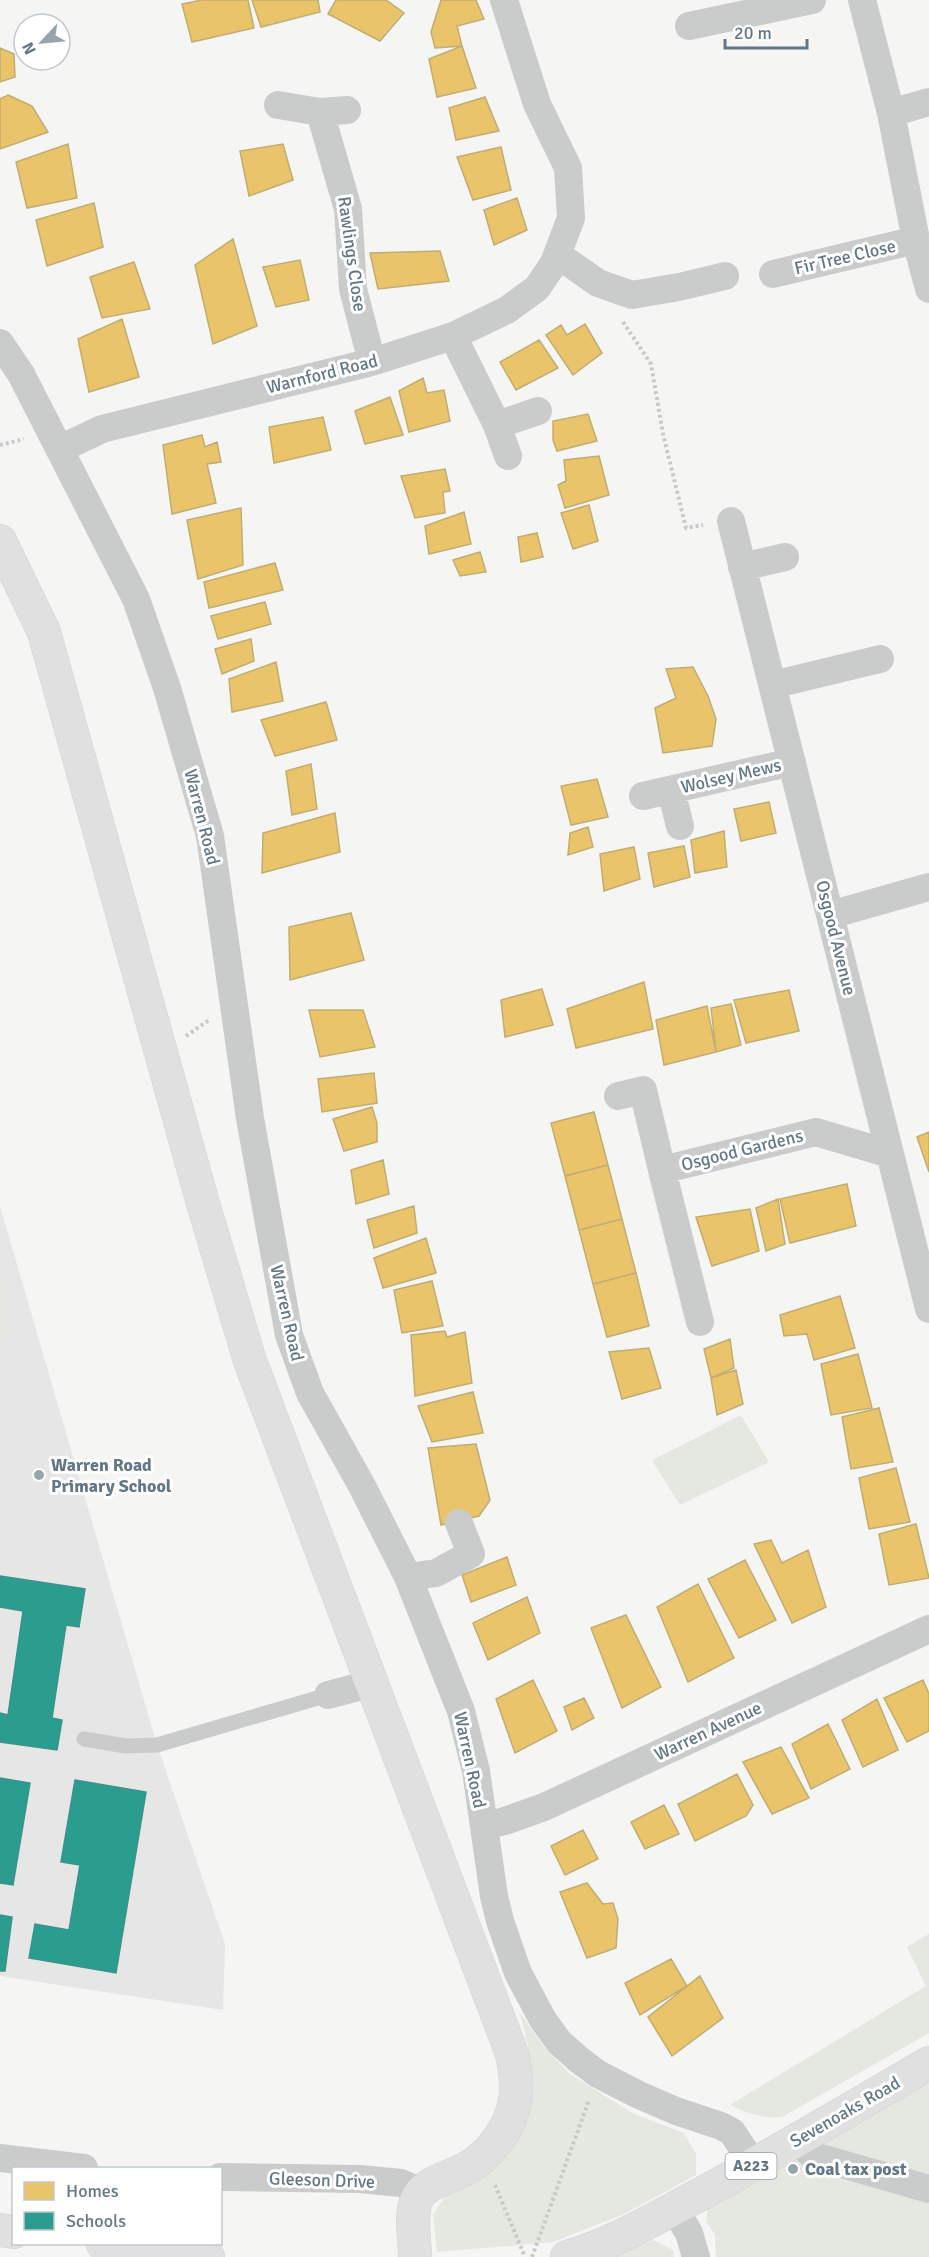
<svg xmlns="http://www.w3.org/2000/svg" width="929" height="2257" viewBox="0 0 929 2257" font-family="Signika,sans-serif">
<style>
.built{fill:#e5e6e5}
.green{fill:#e4e8e1}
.homes{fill:#e9c46a;stroke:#c1ad72;stroke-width:1.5}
.schools{fill:#2a9d8f;stroke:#3b928c;stroke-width:1.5}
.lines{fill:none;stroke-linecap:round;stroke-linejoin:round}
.secondary-casing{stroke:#d2d3d4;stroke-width:34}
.primary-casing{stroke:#d1d1d1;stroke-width:34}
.path{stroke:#c8caca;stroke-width:4;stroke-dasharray:3 3;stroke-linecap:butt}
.lane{stroke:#cacccc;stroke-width:15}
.street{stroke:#cacccc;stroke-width:28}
.secondary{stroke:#dfe0df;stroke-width:33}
.primary{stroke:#dfe0df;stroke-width:33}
.poi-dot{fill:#96a4ab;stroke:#fff;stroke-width:2}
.labels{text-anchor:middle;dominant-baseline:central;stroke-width:6;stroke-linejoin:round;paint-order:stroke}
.shield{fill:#fff;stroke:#92a0a9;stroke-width:1.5}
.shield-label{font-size:16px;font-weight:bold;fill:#637884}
.street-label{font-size:18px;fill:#637884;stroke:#fff}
.poi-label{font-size:18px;font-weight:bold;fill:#637884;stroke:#fff;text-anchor:start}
</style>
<rect width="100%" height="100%" fill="#f5f5f3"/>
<path class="built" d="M0,1206l157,539 68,199 -2,66 -223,-34z"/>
<path class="green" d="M0,1278l8,1 -8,116z
M741,1415l28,47 -89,43 -28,-45z
M929,1934v99l-147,84c-20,2 -35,-4 -52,-12l196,-119 -19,-39z
M520,2013l24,34 26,27 64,40 50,19 12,21v21l-72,39 -71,28 -116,10 -4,-37 13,-20 77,-69 10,-33 -5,-47z
M929,2078v179h-213l-1,-23 -9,-12 2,-17z
M653,2240l20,10 1,7h-59z"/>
<path class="homes" d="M202,0h46l6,28 -62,14 -10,-38z
M252,0h66l2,12 -59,15z
M336,0h50l18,13 -24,28 -52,-27z
M441,0h35l8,19 -27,7 5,20 -27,2 -4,-16z
M462,46l14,42 -39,9 -8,-38z
M0,48l14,6 1,23 -15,5z
M8,95l24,11 16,26 -48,17v-50z
M485,97l14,34 -43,9 -7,-32z
M68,144l9,54 -50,10 -11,-46z
M283,144l10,36 -44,16 -9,-45z
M501,147l10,43 -38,10 -16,-43z
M517,198l10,32 -33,15 -10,-35z
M94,203l9,44 -56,19 -11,-46z
M233,239l24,87 -44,18 -18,-79z
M440,251l9,30 -71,8 -8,-36z
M300,260l9,40 -33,7 -13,-40z
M134,262l16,47 -48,9 -12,-41z
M122,319l17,58 -50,15 -11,-53z
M585,324l17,29 -29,22 -27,-40 15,-10 6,10z
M539,340l19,28 -42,22 -16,-28z
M423,378l4,15 17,-3 6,31 -41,11 -10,-41z
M390,397l13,38 -38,9 -10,-33z
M588,414l9,27 -40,10 -4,-11v-19z
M323,417l8,33 -57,13 -5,-36z
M202,435l3,12 12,-5 4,20 -14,2 9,39 -44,11 -9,-69z
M599,456l10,39 -44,13 -7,-23 8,-4 -2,-21z
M445,469l5,22 -7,1 2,21 -30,5 -14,-42z
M589,505l9,36 -25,8 -12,-36z
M241,508l2,57 -45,14 -11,-59z
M464,512l7,32 -42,10 -4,-28z
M537,533l6,24 -22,5 -3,-25z
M480,552l6,20 -26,4 -7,-16z
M275,563l8,27 -74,18 -5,-26z
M265,602l6,22 -53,15 -7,-23z
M251,639l3,22 -32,13 -7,-25z
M276,662l7,39 -51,11 -3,-33z
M693,667l15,29 8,23 -4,27 -49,7 -8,-45 21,-10 -10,-29z
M326,702l11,38 -62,16 -14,-36z
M311,764l6,45 -25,6 -6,-44z
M597,779l11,38 -37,8 -10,-39z
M769,802l7,31 -35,8 -7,-32z
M335,813l5,39 -78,21 1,-40z
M588,827l5,20 -25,8 2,-22z
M724,831l3,36 -32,6 -4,-33z
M684,846l6,31 -36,10 -6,-34z
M634,847l6,32 -36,12 -4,-37z
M351,913l13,47 -74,20 -1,-53z
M644,982l9,47 -77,19 -9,-39z
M542,989l11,36 -48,12 -4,-37z
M789,990l10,41 -53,12 -12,-43z
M731,1004l10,41 -25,7 -5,-44z
M707,1006l9,46 -52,13 -8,-45z
M309,1010h54l12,37 -55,10z
M374,1073l3,30 -55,9 -4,-33z
M372,1107l5,16v19l-33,9 -11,-32z
M594,1112l14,53 -43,11 -14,-53z
M929,1132v40l-12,-35z
M383,1160l6,34 -33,10 -5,-34z
M608,1165l14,54 -43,11 -14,-54z
M847,1184l9,42 -66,17 -10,-44z
M778,1199l7,45 -19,7 -10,-43z
M414,1206l3,27 -43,15 -7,-28z
M750,1209l9,42 -47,15 -16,-49z
M622,1219l14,54 -43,11 -14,-54z
M426,1238l10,35 -53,15 -9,-30z
M636,1273l13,53 -42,11 -14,-53z
M432,1281l11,45 -41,7 -8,-43z
M840,1296l15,52 -41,12 -7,-26 -23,2 -4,-21z
M445,1331l2,6 18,-5 7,51 -57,13 -4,-61z
M730,1339l4,29 -23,10 -7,-29z
M649,1348l12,40 -39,11 -13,-47z
M858,1354l14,54 -41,7 -10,-51z
M736,1370l7,34 -26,11 -6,-37z
M473,1392l10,41 -51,9 -14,-36z
M879,1408l14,54 -42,7 -9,-52z
M476,1444l14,56 -11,16 -38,9 -13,-77z
M896,1468l14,54 -41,7 -10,-51z
M916,1524l13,54 -40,7 -10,-51z
M771,1540l11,23 26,-13 18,57 -34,16 -38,-79z
M507,1557l9,28 -45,17 -9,-27z
M745,1560l31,60 -37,18 -31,-59z
M698,1584l36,74 -46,24 -31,-75z
M527,1597l13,36 -52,27 -15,-37z
M626,1615l35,72 -39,21 -31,-80z
M533,1680l24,51 -42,22 -19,-54z
M923,1680l6,14v37l-22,11 -23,-44z
M584,1698l10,20 -22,12 -8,-23z
M877,1699l21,51 -35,17 -21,-47z
M828,1724l22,45 -39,20 -19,-45z
M781,1747l28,51 -37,16 -29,-52z
M737,1774l16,31 -7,11 -51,25 -17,-37z
M664,1805l15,29 -34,15 -14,-27z
M583,1830l15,29 -33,16 -14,-29z
M587,1883l16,21 10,-1 5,16 -2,29 -29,10 -27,-66z
M671,1959l16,27 -47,29 -15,-32z
M700,1976l23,42 -51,38 -24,-39z"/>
<path class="schools" d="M0,1576l85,13 -6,38 -13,-2 -14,93 10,2 -5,30 -57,-8v-29l8,2 15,-104 -23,-4z
M0,1778l30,5 -17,102 -13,-2z
M75,1780l71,12 -30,181 -87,-15 6,-34 34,6 11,-65 -19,-3z
M0,1915l12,2 -7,54h-5z"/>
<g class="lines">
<g class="secondary-casing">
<path id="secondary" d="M0,541l44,91 158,568 48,161 262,693c3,15 6,31 3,46 -4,27 -26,57 -50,69 -14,8 -39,13 -47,28 -9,16 -3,43 -3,60"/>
</g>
<g class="primary-casing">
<path id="primary" d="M0,2230l14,2
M103,2244l105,13
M567,2257c46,-13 90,-40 132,-62 78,-43 154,-87 230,-132"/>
</g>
<path class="path" d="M623,322l28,42 12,70 23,94 17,-3
M0,445l24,-6
M186,1036l23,-16
M495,2185l30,72
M532,2257l57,-157"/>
<path class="lane" d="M84,1739l42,7 31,-1 171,-50"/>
<path class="street" d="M862,0l29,113
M689,26l123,-26
M929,102l-38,11 25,127 13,49
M278,105l42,7 27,-2
M320,112l28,97 5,80 19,73
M558,255l40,28 34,12 47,-8 46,-11
M773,274l143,-34
M453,336l44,89 11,31
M0,343l21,31 115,225 31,89 43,148 40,282 39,217 21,58 52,93 46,91 53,134 15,60 18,125 6,25 18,52 25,47 16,22 19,17 20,15 41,21 37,16 45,15 11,6 22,33
M497,425l41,-14
M60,449l42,-20 270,-67 81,-26 54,-26 30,-22 17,-25 17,-45 -3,-50 -31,-64 -33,-104
M731,521l198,788
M742,567l43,-10
M772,685l108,-26
M671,790l9,36
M643,796l149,-34
M830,915l99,-28
M618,1096l25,-6 19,80
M700,1322l-38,-152 154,-38 74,22
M408,1577l28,-4 35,-19 -12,-31
M328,1695l42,-11
M484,1826l21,-5 39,-14 385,-178
M795,2141l19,15 115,33
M0,2158l84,10
M220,2177l140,2 41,4 7,3 10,10
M674,2208l15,25 7,24"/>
<use href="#secondary" class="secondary"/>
<use href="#primary" class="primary"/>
</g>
<g class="poi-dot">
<circle cx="39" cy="1475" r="6"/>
<circle cx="793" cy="2169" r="6"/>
</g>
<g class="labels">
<rect class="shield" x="725.5" y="2153" width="51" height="26" rx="4.5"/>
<g class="shield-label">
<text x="751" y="2166">A223</text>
</g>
<g class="street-label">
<text transform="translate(352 254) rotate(82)">Rawlings Close</text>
<text transform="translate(845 257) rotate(-13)">Fir Tree Close</text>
<text transform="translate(322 374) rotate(-14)">Warnford Road</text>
<text transform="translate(731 776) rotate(-13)">Wolsey Mews</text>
<text transform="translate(202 817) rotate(76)">Warren Road</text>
<text transform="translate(836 938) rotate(76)">Osgood Avenue</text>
<text transform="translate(742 1150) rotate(-14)">Osgood Gardens</text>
<text transform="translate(287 1313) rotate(77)">Warren Road</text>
<text transform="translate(708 1731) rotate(-25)">Warren Avenue</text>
<text transform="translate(470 1760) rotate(78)">Warren Road</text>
<text transform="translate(845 2112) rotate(-30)">Sevenoaks Road</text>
<text transform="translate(322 2180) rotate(2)">Gleeson Drive</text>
</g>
<g class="poi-label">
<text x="51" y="1465">Warren Road<tspan x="51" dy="21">Primary School</tspan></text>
<text x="805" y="2169">Coal tax post</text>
</g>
</g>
<rect x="12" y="2167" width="210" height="78" fill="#ffffff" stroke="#c1c9ce" stroke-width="1.5"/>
<rect x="24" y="2182" width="30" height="18" fill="#e9c46a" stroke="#c1c9ce" stroke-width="1.5"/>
<text x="66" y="2197" font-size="18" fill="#637884">Homes</text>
<rect x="24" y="2212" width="30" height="18" fill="#2a9d8f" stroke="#c1c9ce" stroke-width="1.5"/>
<text x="66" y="2227" font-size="18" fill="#637884">Schools</text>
<g transform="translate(42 42) rotate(244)"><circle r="28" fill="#ffffff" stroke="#c1c9ce" stroke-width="1.5"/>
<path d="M0-4.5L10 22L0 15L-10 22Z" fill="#96a4ab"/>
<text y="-9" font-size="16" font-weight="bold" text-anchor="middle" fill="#637884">N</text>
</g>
<path d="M725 39v9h82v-9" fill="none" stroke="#637884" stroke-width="3"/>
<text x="734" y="39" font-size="18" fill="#637884" stroke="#ffffff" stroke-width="4.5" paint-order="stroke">20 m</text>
</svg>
